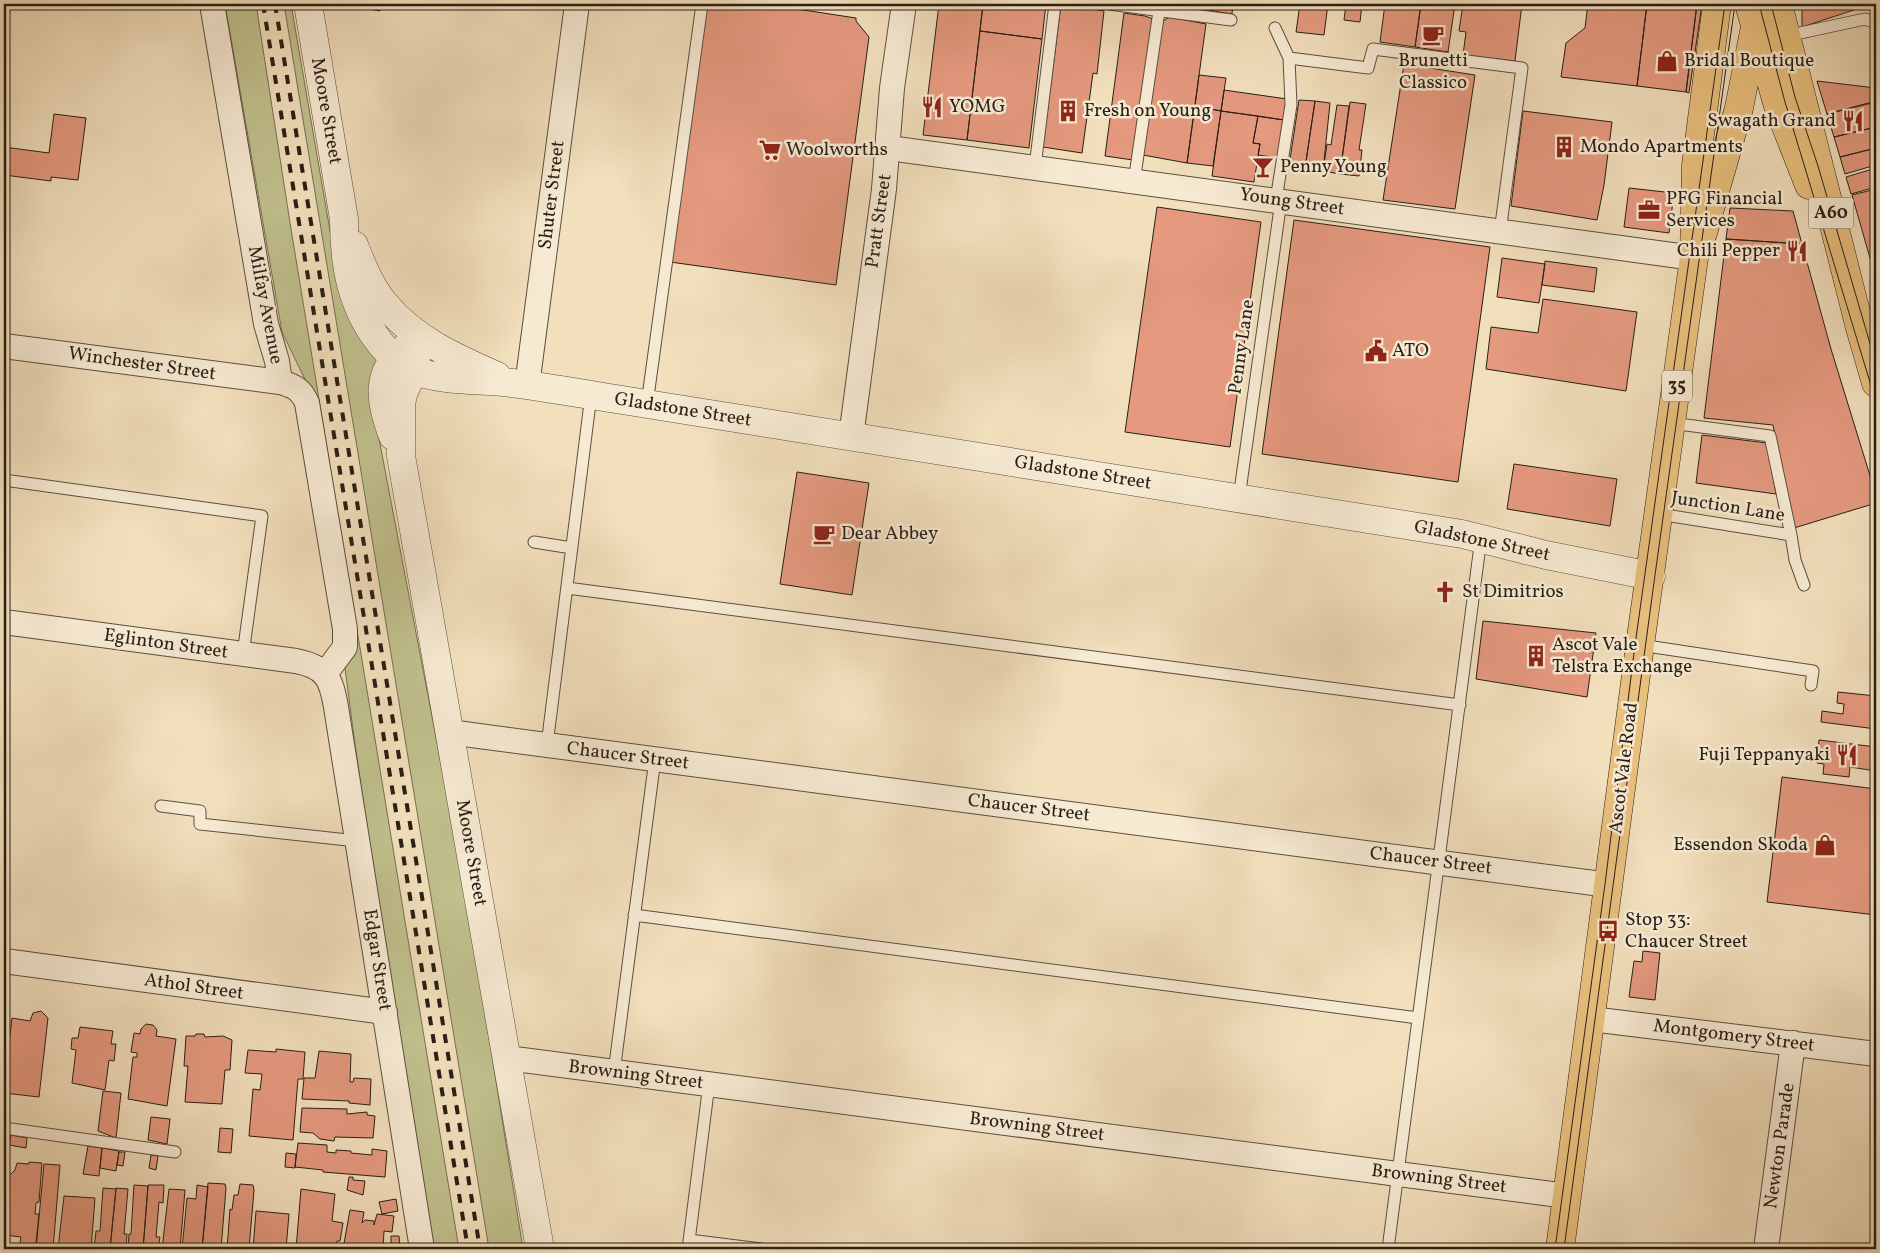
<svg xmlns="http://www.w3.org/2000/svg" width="1880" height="1253" viewBox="0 0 1880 1253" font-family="Vollkorn,serif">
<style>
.green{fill:#c0c08d;stroke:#747052}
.building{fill:#e5997f;stroke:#281f16}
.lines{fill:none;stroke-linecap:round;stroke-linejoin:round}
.service-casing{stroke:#5a4f40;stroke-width:13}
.minor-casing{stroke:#5a4f40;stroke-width:26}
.tertiary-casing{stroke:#5a4f40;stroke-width:29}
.primary-casing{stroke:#281f16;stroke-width:29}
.service{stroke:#f7ead3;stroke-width:11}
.minor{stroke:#f7ead3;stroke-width:24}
.tertiary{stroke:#f7ead3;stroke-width:28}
.primary{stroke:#e9c07e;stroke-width:28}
.tram{stroke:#281f16;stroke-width:1}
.rail{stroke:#281f16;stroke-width:4;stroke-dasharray:9 9;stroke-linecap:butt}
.labels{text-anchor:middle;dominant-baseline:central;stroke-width:5;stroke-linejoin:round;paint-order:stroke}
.shield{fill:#f7ead3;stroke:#665c4f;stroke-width:1}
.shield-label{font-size:18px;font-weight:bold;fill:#281f16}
.poi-label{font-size:19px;fill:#281f16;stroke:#f7ead3;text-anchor:start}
.street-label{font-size:19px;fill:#281f16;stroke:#f7ead3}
</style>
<rect width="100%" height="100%" fill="#f2dfbc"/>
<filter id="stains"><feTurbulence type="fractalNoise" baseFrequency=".004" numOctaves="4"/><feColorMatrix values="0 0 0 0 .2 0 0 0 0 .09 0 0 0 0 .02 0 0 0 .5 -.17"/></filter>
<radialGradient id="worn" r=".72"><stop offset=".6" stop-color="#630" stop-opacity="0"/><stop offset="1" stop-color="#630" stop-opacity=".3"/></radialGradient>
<path class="green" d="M225,4h31l35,225 168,1020h-26l-54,-337 -25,-175 -9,-69 4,-23 -35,-247 -32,-66z
M284,4h7l49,285 40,67 -7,51 93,488 57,354h-34z"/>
<path class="building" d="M341,4h39v7z
M706,4h58l92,14v3l13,16 -33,248 -166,-23z
M939,4h44l-16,136 -44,-5z
M983,4h63l-4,35 -62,-8z
M1061,4h17l3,3 23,4 -7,63 -4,-1 -11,80 -39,-6z
M1189,4h25l-1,7 -25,-4z
M1214,4h19l-1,10 -19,-3z
M1233,4h41l-1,5z
M1300,4h28l-4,31 -28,-3z
M1328,4h18l-1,5 -17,-2z
M1346,4h16l-2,18 -16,-2z
M1385,4h36l-6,43 -35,-5z
M1421,4h34l-7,48 -33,-5z
M1463,4h59l-7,57 -52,-6 3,-23 -7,-1z
M1588,4h59l-10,82 -76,-9 5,-34 19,-15z
M1647,4h50l-11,88 -49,-6z
M1697,4h5l-13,89 -3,-1z
M1802,4h74v7l-13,-4 -61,20z
M1124,13l21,3 8,3 -20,141 -28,-4z
M1169,17l37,7 -19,139 -44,-8 19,-133z
M980,31l62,8 -13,109 -62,-8z
M1404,64l71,11 -20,134 -72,-9z
M1199,75l27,3 -5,33 -26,-5z
M1817,81l59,7v14l-49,12z
M1224,90l63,9 -3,21 -63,-9z
M1299,100l16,1 -10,67 -16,-2z
M1315,101l15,2 -7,68 -18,-3z
M1350,102l16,2 -7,46h3l-3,26 -19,-2z
M1872,102h4v25l-42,10 -7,-23z
M1337,105l12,1 -9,68 -17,-3 4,-27 4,1z
M1195,106l26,5 -8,55 -26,-3z
M1221,111l37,5 -5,27 7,1 -6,38 -42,-6z
M1523,111l89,11 -8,63 -7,35 -86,-14z
M54,114l32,4 -8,62 -27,-3v4l-47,-6v-28l45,6z
M1258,116l26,4 -6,38 -20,-3 2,-11 -7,-1z
M1876,127v21l-36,9 -6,-20z
M1876,148v17l-31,9 -5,-17z
M1876,168v19l-25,7 -5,-17z
M1629,188l45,5 -5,40 -45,-6z
M1876,189v90l-24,-84z
M1157,207l104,15 -31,225 -105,-15z
M1730,208l63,3 9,33 -76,-5z
M1294,220l196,27 -32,235 -196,-28z
M1726,239l76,5 29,105 45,146v8l-82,25 -21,-103 -69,-7z
M1502,258l43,6 -6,39 -42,-6z
M1545,261l52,7 -3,24 -52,-7z
M1543,299l94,13 -11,79 -140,-22 5,-42 47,6z
M1702,435l65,8 9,51 -80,-11z
M1514,464l103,15 -7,47 -103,-17z
M797,472l72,11 -17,112 -72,-11z
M1483,621l113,12 -9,64 -111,-18z
M1838,692l38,4v33l-55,-7 1,-11 21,3 1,-10 -7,-1z
M1819,740l57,7v24l-26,-4 -1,10 -26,-3 1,-10 -7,-1z
M1782,777l94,12v126l-109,-13z
M1643,951l17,2 -5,47 -26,-3 5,-36 8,1z
M41,1011l7,7 -9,79 -35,-4v-43l4,1 4,-33 18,3 3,-8z
M146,1024l7,1 4,5 -1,6 20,3 -9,67 -39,-7 5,-42h4v-4l-6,-1 3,-19 6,1 1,-5z
M80,1027l33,4 -2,13h5l-2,17 -5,-1 -4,30 -33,-7 4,-33 -5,-1 1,-11h6z
M196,1034h8l1,3 18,-1 9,4 -2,30h-5l-3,34 -37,-2 3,-36h-4l2,-30h9z
M276,1049l29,3 -2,27h-5l-5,61 -44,-4 4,-47 7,1 2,-16 -17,-1 3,-23 28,2z
M319,1051l32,3 -1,28h3l1,-4 17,1 -1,26 -21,-2v-2l-47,-2 2,-21h11z
M103,1091l18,2 -5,45 -18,-7z
M302,1108l45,1v5l20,-2v3l8,1 -2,22 -38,-1 -1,4 -14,-2 -7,-6 -13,-1z
M151,1117l19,2 -3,25 -19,-4z
M220,1128l13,1 -2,24 -13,-1z
M11,1135l16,3 -1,10 -17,-3z
M298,1143l29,2v7l9,1v-3l15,1v2l21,2v-6l15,2 -2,26 -62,-5v-2l-28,-3z
M88,1146l14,2 -3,28 -16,-2z
M102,1148l17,3 -3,20 -16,-3z
M119,1152h6l-2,14 -6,-1z
M286,1153l10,1 -1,14 -10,-1z
M151,1155l7,1 -2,14 -7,-2z
M4,1162h2l-2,32z
M29,1162l13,1 -3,39 -3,1 -1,11h4l-3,30 -5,4 -6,-1 -5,-4 1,-6 -17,-2v-23l4,-19h-3l2,-19h4l4,-4 2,-7 12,1z
M44,1164l16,1 -7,84h-17z
M349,1177h4v3l12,1 -2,14 -16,-5z
M208,1183l17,1 1,4 -5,61h-19z
M240,1184l13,1 1,5 -5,59h-22l3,-40 2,1 2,-15h4z
M134,1185l14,1 -5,63h-15l1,-15h2z
M148,1185h16l-1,18 -4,-1 -3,35h4l-2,12h-15z
M197,1185l11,2 -6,62h-20l5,-51 9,1z
M103,1188l13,1 -6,60h-16l2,-18h4z
M116,1188l12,1 -4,45h3l-1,15h-16z
M169,1189l16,1 -5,59h-18z
M301,1189l34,5 -3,27 11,2 -3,18h-3l-1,8h-40z
M64,1196l31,2 -4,51h-33z
M396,1199l2,12 -16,3 -3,-12z
M350,1210l14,2 -2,11 3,-3 9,1v4l3,-11 17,2 -2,16 -8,-1 -1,18h-40z
M256,1211l33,3 -3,35h-33z
M391,1236h8l1,13h-9z"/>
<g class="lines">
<g class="service-casing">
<path id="service" d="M1109,4l122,16
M1275,28l14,30 2,47 -15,95
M1786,36l79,-17 11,4
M1289,58l79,10 5,-19 149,19 -22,164
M1035,167l20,-163
M1134,182l25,-171
M647,404l55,-400
M1671,423l99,13 21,99 4,25 9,25
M4,480l258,36 -19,138
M1239,498l42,-297
M1659,514l132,21
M534,542l38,6
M567,588l893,117
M1640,645l173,26 -2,14
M547,745l44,-350
M161,806l39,5v13l157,17
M634,915l784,103
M614,1072l41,-313
M4,1128l171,24
M689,1240l72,9
M688,1249l21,-165
M1388,1249l93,-711"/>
</g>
<g class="minor-casing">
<path id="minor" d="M212,4l54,320 11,37 3,21c14,4 21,7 27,21l38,226v18l-20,27
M889,148l805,110
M4,346l276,36
M527,386l50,-382
M851,437l33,-248 8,-101 12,-84
M4,622l292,39c30,6 35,17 40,46l86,542
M449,732l1160,153
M4,961l381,51
M1591,1019l285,35
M507,1058l1060,138
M1766,1249l27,-206"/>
</g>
<g class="tertiary-casing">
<path id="tertiary" d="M308,4l36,215c0,46 7,87 36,124 10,12 20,23 35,28 31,11 65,8 97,12 45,6 90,14 135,21l815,130 84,21 105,21
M354,245c8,20 16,41 30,58 29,36 72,55 113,73
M419,337l-5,34 -10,20 -3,12v53l139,793
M393,436c-13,-34 -19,-63 13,-89"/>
</g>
<g class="primary-casing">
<path id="primary" d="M1749,4l29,102 31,79
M1778,4l82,324 16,55
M1703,233l36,-125 15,-76
M1560,1249l80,-604 54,-387 2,-93 21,-161"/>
</g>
<use href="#service" class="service"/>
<use href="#minor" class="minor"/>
<use href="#tertiary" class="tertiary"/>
<use href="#primary" class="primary"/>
<path class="tram" d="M1759,4l26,98 91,300
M1771,4l24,93 23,69 58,198
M1555,1249l50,-365 30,-239 90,-641
M1564,1249l91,-674 80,-571"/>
<path class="rail" d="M263,4l205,1245
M275,4l205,1245"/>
</g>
<defs>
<g id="cafe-bare" transform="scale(1.725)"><path d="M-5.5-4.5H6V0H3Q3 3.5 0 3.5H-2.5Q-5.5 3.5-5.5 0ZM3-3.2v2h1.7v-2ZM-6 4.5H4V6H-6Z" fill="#8f2418" stroke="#f7ead3" stroke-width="2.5" paint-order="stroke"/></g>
<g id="shop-bare" transform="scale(1.725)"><path d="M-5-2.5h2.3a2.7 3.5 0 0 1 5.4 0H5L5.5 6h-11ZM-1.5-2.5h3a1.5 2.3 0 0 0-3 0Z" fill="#8f2418" stroke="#f7ead3" stroke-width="2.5" paint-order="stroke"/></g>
<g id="restaurant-bare" transform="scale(1.725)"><path d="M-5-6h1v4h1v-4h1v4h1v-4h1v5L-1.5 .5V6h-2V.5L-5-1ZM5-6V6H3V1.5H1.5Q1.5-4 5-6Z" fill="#8f2418" stroke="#f7ead3" stroke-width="2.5" paint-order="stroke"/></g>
<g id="building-bare" transform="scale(1.725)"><path d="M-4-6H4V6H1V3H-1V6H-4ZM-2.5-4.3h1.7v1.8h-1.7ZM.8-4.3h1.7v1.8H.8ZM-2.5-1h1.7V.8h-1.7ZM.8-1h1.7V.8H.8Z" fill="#8f2418" stroke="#f7ead3" stroke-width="2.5" paint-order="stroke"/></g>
<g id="supermarket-bare" transform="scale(1.725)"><path d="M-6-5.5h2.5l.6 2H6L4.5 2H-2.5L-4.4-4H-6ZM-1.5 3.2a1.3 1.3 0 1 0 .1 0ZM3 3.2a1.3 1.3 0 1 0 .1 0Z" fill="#8f2418" stroke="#f7ead3" stroke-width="2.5" paint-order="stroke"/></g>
<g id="bar-bare" transform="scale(1.725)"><path d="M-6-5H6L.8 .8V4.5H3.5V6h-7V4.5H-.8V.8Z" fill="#8f2418" stroke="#f7ead3" stroke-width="2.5" paint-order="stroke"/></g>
<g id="office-bare" transform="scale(1.725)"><path d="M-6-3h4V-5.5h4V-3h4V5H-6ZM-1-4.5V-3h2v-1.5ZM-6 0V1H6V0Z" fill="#8f2418" stroke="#f7ead3" stroke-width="2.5" paint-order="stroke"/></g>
<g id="civic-bare" transform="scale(1.725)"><path d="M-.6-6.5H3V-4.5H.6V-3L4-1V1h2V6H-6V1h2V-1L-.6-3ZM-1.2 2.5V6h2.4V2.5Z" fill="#8f2418" stroke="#f7ead3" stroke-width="2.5" paint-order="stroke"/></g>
<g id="church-bare" transform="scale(1.725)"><path d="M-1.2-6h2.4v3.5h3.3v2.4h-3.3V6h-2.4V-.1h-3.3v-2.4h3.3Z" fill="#8f2418" stroke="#f7ead3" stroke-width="2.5" paint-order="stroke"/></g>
<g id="bus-bare" transform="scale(1.725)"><path d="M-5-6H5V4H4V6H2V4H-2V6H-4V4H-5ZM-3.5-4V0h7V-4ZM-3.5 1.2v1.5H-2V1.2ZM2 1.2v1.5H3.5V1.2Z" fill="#8f2418" stroke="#f7ead3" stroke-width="2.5" paint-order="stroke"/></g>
</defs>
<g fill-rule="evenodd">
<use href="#cafe-bare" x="1433" y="35"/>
<use href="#shop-bare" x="1667" y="61"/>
<use href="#restaurant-bare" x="932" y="107"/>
<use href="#building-bare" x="1068" y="111"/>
<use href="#restaurant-bare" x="1853" y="121"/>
<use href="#building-bare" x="1564" y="147"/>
<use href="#supermarket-bare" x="770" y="150"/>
<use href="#bar-bare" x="1263" y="167"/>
<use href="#office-bare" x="1649" y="210"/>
<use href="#restaurant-bare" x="1797" y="251"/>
<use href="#civic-bare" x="1376" y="351"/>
<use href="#cafe-bare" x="824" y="534"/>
<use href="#church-bare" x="1445" y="592"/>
<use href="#building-bare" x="1536" y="656"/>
<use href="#restaurant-bare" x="1847" y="755"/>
<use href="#shop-bare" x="1825" y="845"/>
<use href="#bus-bare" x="1608" y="931"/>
</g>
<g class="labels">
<g class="shield">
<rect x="1808.5" y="197.5" width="45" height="31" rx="4"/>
<rect x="1662" y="370.5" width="30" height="31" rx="4"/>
</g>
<g class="shield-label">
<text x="1831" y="213">A60</text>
<text x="1677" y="386">35</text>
</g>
<g class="poi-label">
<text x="1433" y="61" text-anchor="middle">Brunetti<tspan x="1433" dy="22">Classico</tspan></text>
<text x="1684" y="61">Bridal Boutique</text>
<text x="949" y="107">YOMG</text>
<text x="1084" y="111">Fresh on Young</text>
<text x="1836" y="121" text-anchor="end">Swagath Grand</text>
<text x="1580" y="147">Mondo Apartments</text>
<text x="786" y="150">Woolworths</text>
<text x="1280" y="167">Penny Young</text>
<text x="1666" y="199">PFG Financial<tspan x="1666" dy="22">Services</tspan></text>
<text x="1780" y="251" text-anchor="end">Chili Pepper</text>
<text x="1392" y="351">ATO</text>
<text x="841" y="534">Dear Abbey</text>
<text x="1462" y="592">St Dimitrios</text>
<text x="1552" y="645">Ascot Vale<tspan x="1552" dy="22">Telstra Exchange</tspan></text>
<text x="1830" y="755" text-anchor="end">Fuji Teppanyaki</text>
<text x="1808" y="845" text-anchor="end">Essendon Skoda</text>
<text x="1625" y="920">Stop 33:<tspan x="1625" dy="22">Chaucer Street</tspan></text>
</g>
<g class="street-label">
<text transform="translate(326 111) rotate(80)">Moore Street</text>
<text transform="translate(552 195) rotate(-83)">Shuter Street</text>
<text transform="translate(1292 202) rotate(8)">Young Street</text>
<text transform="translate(879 221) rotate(-82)">Pratt Street</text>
<text transform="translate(265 305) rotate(79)">Milfay Avenue</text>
<text transform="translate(1242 347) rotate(-82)">Penny Lane</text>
<text transform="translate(142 364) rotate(8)">Winchester Street</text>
<text transform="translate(683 410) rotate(9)">Gladstone Street</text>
<text transform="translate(1083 473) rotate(9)">Gladstone Street</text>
<text transform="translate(1728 507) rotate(9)">Junction Lane</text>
<text transform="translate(1482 541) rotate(12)">Gladstone Street</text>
<text transform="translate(166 644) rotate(8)">Eglinton Street</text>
<text transform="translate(628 756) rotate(7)">Chaucer Street</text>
<text transform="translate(1624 768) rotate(-83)">Ascot Vale Road</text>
<text transform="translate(1029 808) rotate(7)">Chaucer Street</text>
<text transform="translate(471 853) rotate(80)">Moore Street</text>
<text transform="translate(1431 861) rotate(7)">Chaucer Street</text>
<text transform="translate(377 960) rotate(81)">Edgar Street</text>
<text transform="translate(194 987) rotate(8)">Athol Street</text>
<text transform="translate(1734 1036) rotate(7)">Montgomery Street</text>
<text transform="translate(636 1075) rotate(7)">Browning Street</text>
<text transform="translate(1037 1127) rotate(7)">Browning Street</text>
<text transform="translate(1780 1146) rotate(-82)">Newton Parade</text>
<text transform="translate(1439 1179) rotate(7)">Browning Street</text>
</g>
</g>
<rect width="1880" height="1253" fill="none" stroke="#f2dfbc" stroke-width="20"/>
<rect x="5" y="5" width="1870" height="1243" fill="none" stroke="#281f16" stroke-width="2.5"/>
<rect x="10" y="10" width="1860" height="1233" fill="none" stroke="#281f16"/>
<rect width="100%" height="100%" filter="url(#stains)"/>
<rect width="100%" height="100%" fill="url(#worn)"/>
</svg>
